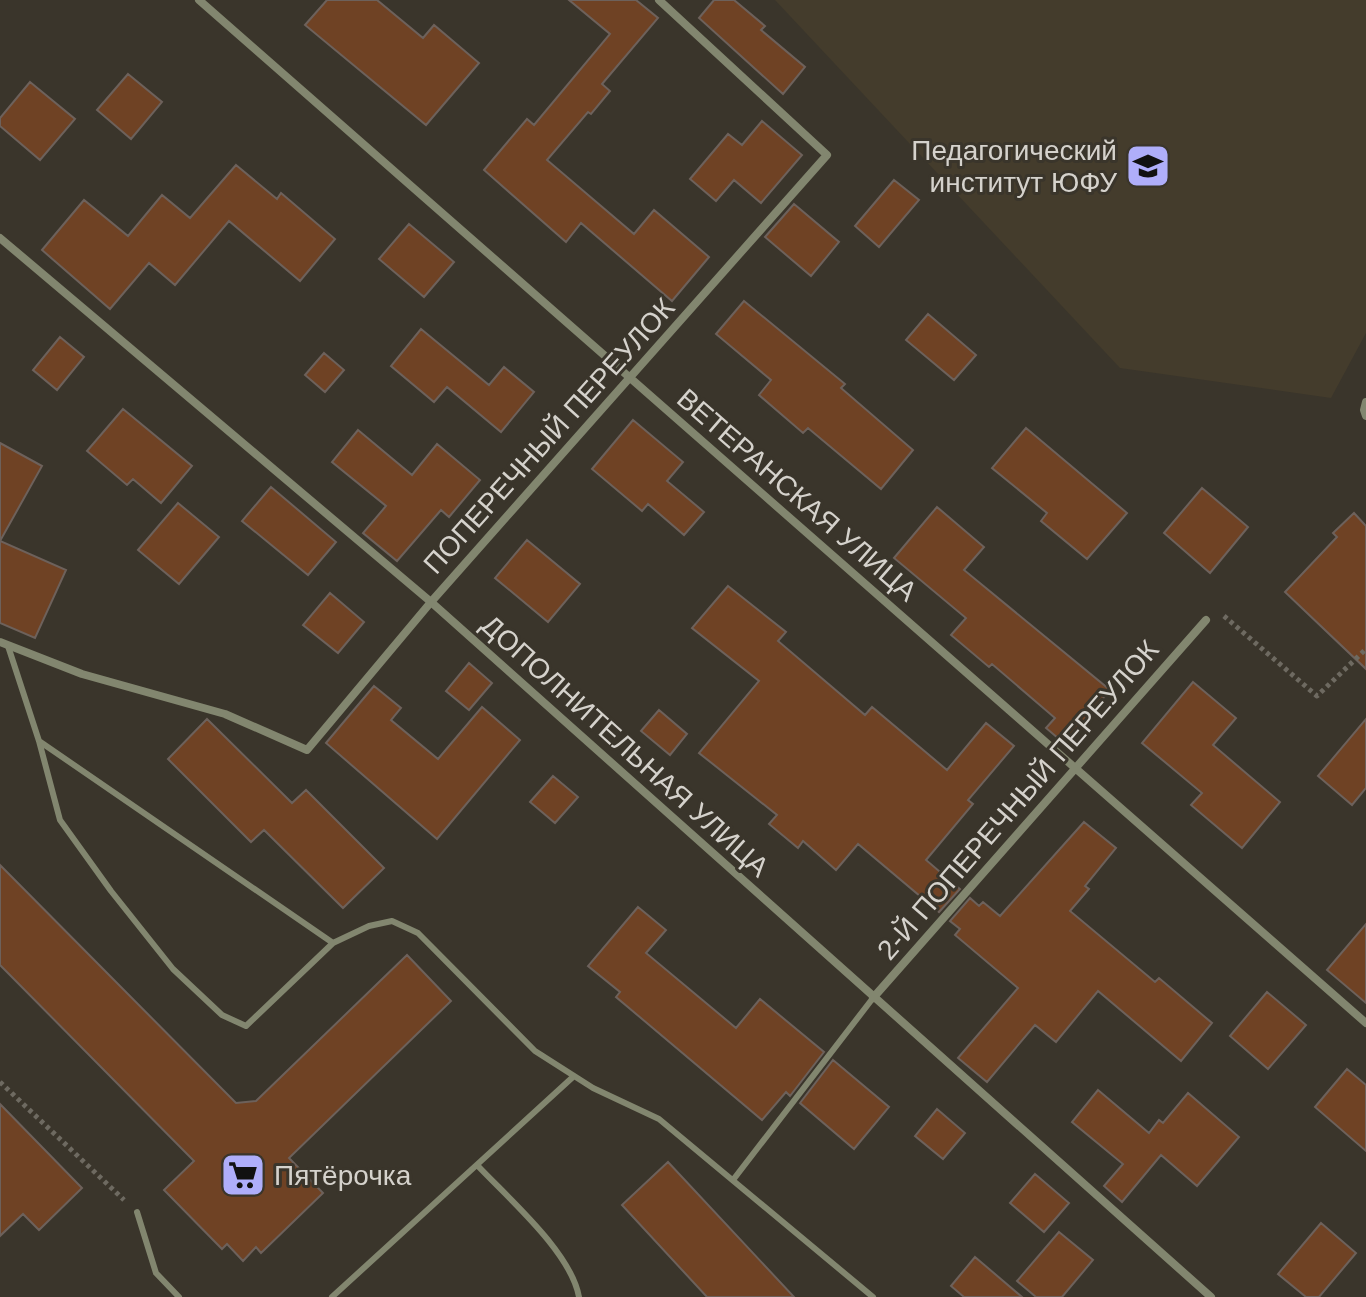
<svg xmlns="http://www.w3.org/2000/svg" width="1366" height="1297" viewBox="0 0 1366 1297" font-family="Arial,sans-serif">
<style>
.built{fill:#443c2c}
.building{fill:#6f4224;stroke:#6d615b;stroke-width:2}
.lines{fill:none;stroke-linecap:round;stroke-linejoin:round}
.path{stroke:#6e6a61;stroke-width:5;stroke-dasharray:4 4;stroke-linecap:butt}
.service{stroke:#82866f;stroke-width:6}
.minor{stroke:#82866f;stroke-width:8}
.labels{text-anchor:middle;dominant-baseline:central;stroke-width:6;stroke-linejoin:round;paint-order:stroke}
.poi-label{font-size:28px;fill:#d5d2cc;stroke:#3a352b;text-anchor:end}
.street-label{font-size:28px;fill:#d5d2cc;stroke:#3a352b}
</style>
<rect width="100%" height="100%" fill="#3a352b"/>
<path class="built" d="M775,0h591v333l-35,65 -211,-30z"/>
<path class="building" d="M327,0h50l46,38 11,-13 45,38 -53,62 -121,-100z
M569,0h67l22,18 -56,66 8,7 -19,23 -3,-2 -41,48 87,74 20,-24 55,47 -37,44 -91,-78 -15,19 -82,-72 43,-51 7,6 76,-91z
M714,0h20l31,26 -4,4 44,37 -22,27 -84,-76z
M128,74l34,28 -31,37 -34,-29z
M30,82l45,37 -35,41 -40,-34v-8z
M762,121l40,34 -41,48 -27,-23 -18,21 -26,-22 38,-45 14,11z
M236,165l41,34 4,-6 54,46 -35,42 -71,-60 -54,64 -26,-22 -39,46 -68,-59 42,-50 44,36 34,-41 28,23z
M894,180l25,20 -40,47 -24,-21z
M794,204l45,38 -28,34 -46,-39z
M409,224l45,38 -30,35 -45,-38z
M744,301l101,83 -4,4 72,62 -32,39 -73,-61 -5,5 -44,-38 12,-15 -55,-46z
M928,314l48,41 -22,25 -48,-40z
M421,329l68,56 15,-18 30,25 -33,40 -54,-45 -13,15 -43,-36z
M60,337l24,20 -27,33 -24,-20z
M324,353l20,17 -19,22 -20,-17z
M123,409l69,57 -31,37 -28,-24 -6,6 -40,-34z
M633,420l50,42 -16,19 37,31 -20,23 -36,-31 -6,7 -50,-42z
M1026,428l101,85 -40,46 -46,-38 6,-8 -55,-45z
M358,430l54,45 25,-31 43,36 -31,37 -8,-7 -44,51 -34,-28 23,-27 -54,-44z
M0,443l42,23 -42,75 66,29 -31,68 -35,-15z
M271,487l65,55 -28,33 -66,-54z
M1202,488l46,39 -38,46 -46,-40z
M178,503l41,34 -40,47 -41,-34z
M937,507l47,40 -20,23 146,120 -45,54 -19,-16 9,-10 -63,-54 -3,3 -38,-32 15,-17 -72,-60z
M1354,513l12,13v143l-81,-77 52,-55 -4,-4z
M527,540l53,44 -32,38 -53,-44z
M728,586l58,46 -8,9 87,74 7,-8 75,63 39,-47 28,23 -46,54 5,4 -47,56 34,29 -21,23 -81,-68 -22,26 -33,-29 -5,7 -29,-24 8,-9 -78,-62 60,-72 -67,-53z
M330,593l34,29 -26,31 -35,-28z
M469,663l23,20 -23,27 -23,-19z
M1193,682l43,36 -23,27 67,57 -38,46 -51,-43 11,-12 -60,-50z
M374,686l27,22 -10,12 47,39 44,-52 38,33 -83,99 -111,-96z
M659,710l28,24 -17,21 -29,-24z
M207,719l85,84 14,-13 78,78 -41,40 -79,-78 -13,12 -83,-83z
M1366,719v69l-14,17 -34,-29z
M553,776l25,21 -23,26 -25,-21z
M1084,822l32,26 -31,38 4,3 -19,22 85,71 4,-4 53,45 -31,38 -83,-70 -42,51 -21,-17 -48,57 -29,-24 60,-70 -63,-53 5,-6 -10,-8 20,-23 9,8 4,-4 17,14z
M0,865l236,238 20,-2 151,-146 44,46 -162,157 34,35 -62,60 -5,-6 -13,14 -16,-17 -5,5 -58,-59 30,-29 -194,-196z
M638,907l28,23 -20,23 90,75 24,-29 64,53 -34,44 -4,-4 -24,28 -146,-123 4,-5 -32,-26z
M1366,924v79l-39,-33z
M1267,992l39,33 -38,44 -38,-33z
M833,1060l56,47 -35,42 -54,-46z
M1347,1069l19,16v66l-51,-44z
M1098,1090l51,43 10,-13 4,3 25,-30 51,44 -42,49 -36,-31 -39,47 -18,-16 19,-22 -51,-42z
M0,1104l82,84 -43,42 -16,-16 -23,22z
M937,1109l28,24 -22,26 -28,-23z
M668,1162l126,135h-87l-85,-92z
M1035,1174l34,29 -25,29 -34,-29z
M1321,1223l35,30 -37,44h-13l-28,-23z
M1059,1232l34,28 -31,37h-26l-19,-16z
M975,1257l47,40h-58l-13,-11z"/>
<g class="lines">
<path class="path" d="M1224,616l93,80 49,-47
M0,1082l124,118"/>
<path class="service" d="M8,646l31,95 294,202 36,-17 23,-5 26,12 117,118 58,37 66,31 214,178
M39,741l21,79 51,71 62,78 49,46 24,11 87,-83
M477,1165c31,33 94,87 102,132
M733,1180l140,-182
M137,1212l19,61 23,24
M332,1297l242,-221"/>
<path class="minor" d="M199,0l1167,1023
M0,238l431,364 780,695
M1366,402l-2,8 2,6
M0,642l82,32 143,40 82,36 124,-148 396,-447 -168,-155
M873,998l333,-378"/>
</g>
<defs>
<g id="university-square" transform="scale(2.3)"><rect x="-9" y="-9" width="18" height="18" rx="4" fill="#afaefa" stroke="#3a352b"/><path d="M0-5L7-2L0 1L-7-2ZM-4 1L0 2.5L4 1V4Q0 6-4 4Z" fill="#111"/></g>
<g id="supermarket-square" transform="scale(2.3)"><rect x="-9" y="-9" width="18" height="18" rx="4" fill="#afaefa" stroke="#3a352b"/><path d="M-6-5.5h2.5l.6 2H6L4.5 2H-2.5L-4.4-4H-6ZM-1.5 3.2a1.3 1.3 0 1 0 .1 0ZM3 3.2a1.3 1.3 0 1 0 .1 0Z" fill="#111"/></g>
</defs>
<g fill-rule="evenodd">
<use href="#university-square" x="1148" y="166"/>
<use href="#supermarket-square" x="243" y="1175"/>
</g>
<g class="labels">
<g class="poi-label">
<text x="1117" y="150">Педагогический<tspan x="1117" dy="32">институт ЮФУ</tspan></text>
<text x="274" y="1175" text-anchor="start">Пятёрочка</text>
</g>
<g class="street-label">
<text transform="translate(549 436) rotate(-48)">ПОПЕРЕЧНЫЙ ПЕРЕУЛОК</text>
<text transform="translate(797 495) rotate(41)">ВЕТЕРАНСКАЯ УЛИЦА</text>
<text transform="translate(625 746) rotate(42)">ДОПОЛНИТЕЛЬНАЯ УЛИЦА</text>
<text transform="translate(1018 800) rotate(-49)">2-Й ПОПЕРЕЧНЫЙ ПЕРЕУЛОК</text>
</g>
</g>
</svg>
